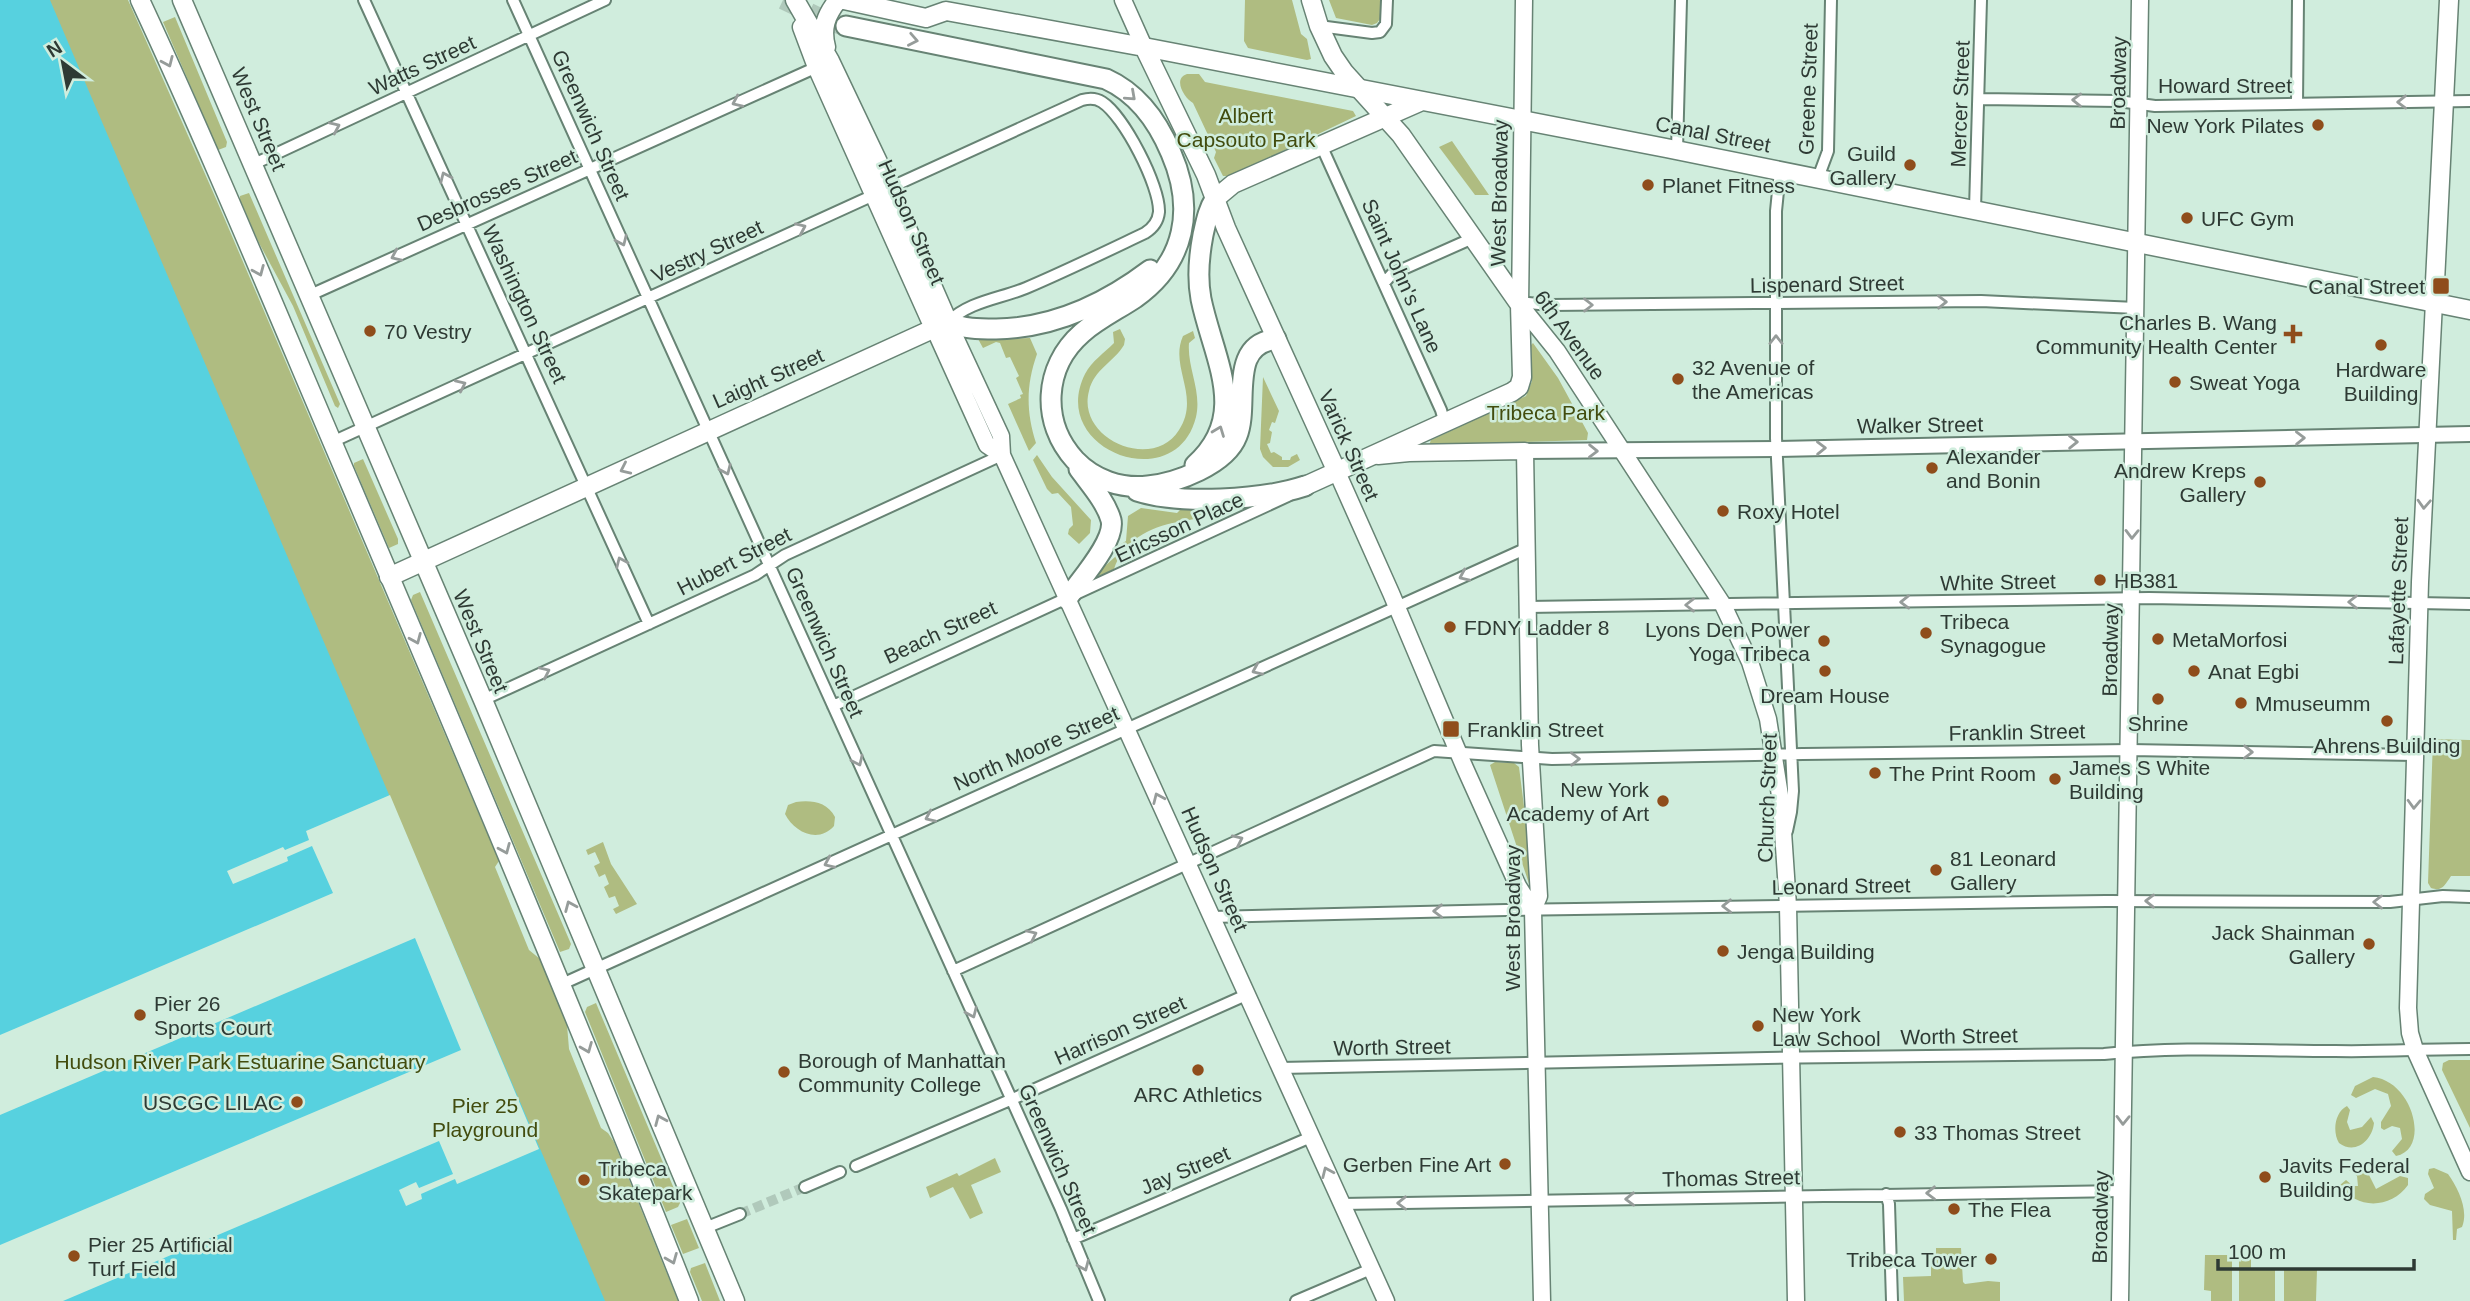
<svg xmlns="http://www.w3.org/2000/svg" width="2470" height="1301" viewBox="0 0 2470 1301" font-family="Arial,sans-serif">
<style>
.green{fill:#afbc81}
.water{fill:#57d1df}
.pier{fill:#d0eddd}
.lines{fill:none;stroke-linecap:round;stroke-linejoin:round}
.minor-tunnel{stroke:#b0c9bb;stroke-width:10;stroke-dasharray:10 5;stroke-linecap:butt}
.motorway-tunnel{stroke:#b0c9bb;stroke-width:19;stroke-dasharray:19 10;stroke-linecap:butt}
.minor-casing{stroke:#678374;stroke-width:14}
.tertiary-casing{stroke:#678374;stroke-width:18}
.secondary-casing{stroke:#678374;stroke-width:19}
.primary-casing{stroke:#678374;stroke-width:21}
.trunk-casing{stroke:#678374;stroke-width:21}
.motorway-casing{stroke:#678374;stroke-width:23}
.minor{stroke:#fff;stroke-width:10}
.tertiary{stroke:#fff;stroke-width:14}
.secondary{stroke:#fff;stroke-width:16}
.primary{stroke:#fff;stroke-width:18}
.trunk{stroke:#fff;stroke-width:18}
.motorway{stroke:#fff;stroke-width:19}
.oneway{stroke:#969c9a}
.poi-dot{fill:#8f4d1b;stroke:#d0eddd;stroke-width:2.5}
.labels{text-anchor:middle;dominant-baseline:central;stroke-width:5;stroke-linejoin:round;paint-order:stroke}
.street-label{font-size:21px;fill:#2e3a34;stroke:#d0eddd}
.park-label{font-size:21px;fill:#424c0e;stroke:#d0eddd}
.poi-label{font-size:21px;fill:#2e3a34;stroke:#d0eddd;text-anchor:start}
</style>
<rect width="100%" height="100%" fill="#d0eddd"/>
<path class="green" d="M0,0h128l89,201 282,660 -4,6 34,83 11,9 27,66 2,24 32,79 7,5 6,9 64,159h-678z
M1245,0h47l9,34 6,5 4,20 -4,1 -59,-12 -4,-7z
M1329,0h51v19l-3,4 -5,2 -36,-7z
M175,17l52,125 -1,5 -8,3 -55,-128z
M1199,74l6,8 148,29 3,5 -126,60h-7l-9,-18 2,-6 -23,-49c-8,-4 -21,-24 -6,-29 1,0 11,0 12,0z
M1452,141l37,54h-14l-36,-48z
M249,193l91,211 -2,4 -3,-2 -42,-100 -34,-63 -19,-43v-4z
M1120,329l5,10 -1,6c-10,17 -30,24 -35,46 -13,48 64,81 90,39 22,-34 -10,-63 4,-94l10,-5 2,7 -6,5c-2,25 13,48 7,74 -20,81 -149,33 -111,-43 7,-13 19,-21 29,-31l-1,-11z
M977,337l4,3 49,-2 7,16c-11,31 -11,58 -1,89l-7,8 -21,-47 13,-6 -1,-3 3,-1 -7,-16 3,-2 -9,-19 -4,1 -6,-15 -4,-1 -13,6z
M1533,343l25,35 30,55 -1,7 -158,5 2,-5 95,-44 6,-15 -1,-36z
M1263,377l16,34 -4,12 -3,-1 -3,8 3,2 -2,11 -3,1 4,9 3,-1 8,5v3h8l1,-3 6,-3 3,6 -12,7h-15l-10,-10 -3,-8z
M1037,455l15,22 39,43 -1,13 -11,11 -11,-10 1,-5 4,-4 -2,-18 -13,-14 -6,1 -5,-5 -14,-29z
M363,459l35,80v5l-9,4 -35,-82v-3z
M1141,508l36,5 4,-4h28v3c-10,8 -19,7 -31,10 -29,5 -55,19 -64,47l-15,7 -1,-4 17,-15 6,-13 5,-3 2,-25z
M420,592l151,352 -2,5 -9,3 -149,-352 2,-5z
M2433,739l37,1v136h-19c-6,9 -9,16 -20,12l-3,-5z
M1495,762l19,1 5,4 16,126h-3l-42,-128z
M796,802c16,-2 31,0 39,15l-1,9c-16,18 -40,6 -49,-12l3,-9z
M603,842l8,22 26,40 -21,10 -3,-5 6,-3 -4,-10 -6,2 -5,-11 5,-3 -4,-10 -6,3 -5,-11 6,-3 -5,-11 -7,3 -2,-5z
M596,1003l84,200 -2,4 -12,5 -81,-200 2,-5z
M2449,1060h21v68l-28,-58 1,-7z
M2373,1077c40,4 58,72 23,79l-4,-5 10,-12 -2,-11 -8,-2 -8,4 -3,-2v-6l10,-16 -3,-12 -13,-5 -19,9 -5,-3 4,-9z
M2347,1106l3,4 -3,12 3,8 12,-3 9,-10 3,6c-2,18 -19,32 -35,20 -7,-12 -4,-31 8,-37z
M995,1158l6,14 -30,13 12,28 -13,6 -17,-32 -23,11 -4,-11 31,-14 2,3z
M2353,1166l14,5 9,18 24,-13 8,2v7c-17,24 -52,25 -68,0l6,-5 7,6h5l-1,-10 -9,-7z
M2434,1168l14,6c10,14 21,36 14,53l-5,2 -1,11h-3l-1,-29 -22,-6 -6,-6 1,-5 9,-6 -6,-14 1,-5z
M687,1219l12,29 -16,6 -12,-29z
M1936,1248h25l2,34 2,2 23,-3 12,1v19h-96l-1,-24 28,-1v-13l5,-1z
M2205,1255h27v46h-21v-10l-7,-1z
M2239,1255h12v15h24v31h-36z
M705,1263l15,38h-18l-12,-29 1,-4z
M2284,1270h33l-1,31h-32z"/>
<path class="water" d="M0,0h50l555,1301h-605z"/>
<path class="pier" d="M390,795l149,354 -82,35 -2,-5 -34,15 1,5 -16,7 -7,-16 17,-8 3,6 34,-14 -14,-33 -376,160h-63v-56l461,-195 -46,-112 -415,177v-80l333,-142 -21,-47 -25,11 1,4 -55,23 -6,-13 56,-24 2,3 24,-10 -3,-9z"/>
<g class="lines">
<path class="minor-tunnel" d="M740,1214l65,-27"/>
<path class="motorway-tunnel" d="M783,0l40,19 20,7"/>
<g class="minor-casing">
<path id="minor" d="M364,0l285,624
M513,0l492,1085 56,124 38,92
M1319,26l53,7 8,-1 6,-8 1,-24
M1980,99l138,2 37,5 315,-5
M2297,104l1,-104
M1321,145l120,265 2,7 -3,8
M1677,150l4,-150
M254,164l351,-164
M1780,171l-4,40v227l17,353 -2,21 -4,19
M1818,178l10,-27 3,-151
M1975,209l6,-209
M1384,283l8,-9 81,-36
M308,296l509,-229
M1520,305l8,-2 22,2 431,-4 155,7
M332,442l750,-342c7,-2 14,-2 20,2 22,14 58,84 57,110 -1,10 -6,16 -14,21 -40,19 -79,38 -119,55 -27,11 -56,13 -78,34
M1527,607l622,-9 321,6
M483,700l272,-125 30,-20 217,-100
M833,706l455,-210
M1212,917l294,-7 600,-9 284,1 53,-6 27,1
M953,971l481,-220 118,8 251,-5 327,-4 285,5
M562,984l965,-436
M1280,1068l487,-10 337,-4c77,-8 154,-3 231,-3 45,1 90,-2 135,-2
M856,1166l168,-72 222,-99
M805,1187l35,-15
M1886,1194l3,10 3,97
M1342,1204l780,-13
M705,1228l35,-14
M1073,1239l238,-102
M1296,1301l75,-32"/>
</g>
<g class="tertiary-casing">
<path id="tertiary" d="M1525,451l251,-2 694,-15"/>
</g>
<g class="secondary-casing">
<path id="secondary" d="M1123,0l21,47
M1524,0l-4,305 37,46 166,254 27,57 18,57 13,83 7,104 8,395
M2434,302l-14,280 -12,426 2,25 5,17 55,122
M948,322l53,114 1,19 384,846
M934,328l53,117 15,10
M1378,456l31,-3 116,-2 5,294 9,151 -6,14 9,391
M1337,472l54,121 73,173 54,120 15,24
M2120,1301l20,-1301"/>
</g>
<g class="primary-casing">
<path id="primary" d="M844,0l82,18 20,-7 198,36 522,101 804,162
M802,27l15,40 117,261
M826,47c-5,-19 0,-32 12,-47
M1144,47l62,128 20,53 111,244
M1215,199l18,-15 189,-83
M2434,302l15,-302
M389,577l559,-255 -70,-160 -48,-101 -35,-61"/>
</g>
<g class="trunk-casing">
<path id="trunk" d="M140,0c75,161 142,325 212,488 115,270 229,540 337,813
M182,0l301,700 252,601
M1305,486l207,-94 7,-5 3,-10 -2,-72 -119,-170 -57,-63 -11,-16 -14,-30 -8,-26"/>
</g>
<g class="motorway-casing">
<path id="motorway" d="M846,26l260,53c31,14 52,43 65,74 24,55 15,109 -36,145 -18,12 -37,21 -53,35 -39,34 -41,90 -7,127 19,20 46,29 73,26 28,-3 78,-21 89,-50 13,-32 -10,-91 39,-97
M948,322c15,7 31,7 48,7 56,-1 109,-25 154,-59
M1195,465c56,-50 18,-107 6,-166 -4,-21 -2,-43 2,-64 3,-13 5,-25 12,-36
M1137,491c43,14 125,9 168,-5
M1067,599c12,-18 49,-58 44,-79 -5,-18 -21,-36 -32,-51"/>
</g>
<use href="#minor" class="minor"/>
<use href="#tertiary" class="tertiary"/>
<use href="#secondary" class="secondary"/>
<use href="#primary" class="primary"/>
<use href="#trunk" class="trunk"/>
<use href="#motorway" class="motorway"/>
</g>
<defs><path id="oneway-chevron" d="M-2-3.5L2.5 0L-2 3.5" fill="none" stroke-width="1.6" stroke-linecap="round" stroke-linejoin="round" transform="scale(1.75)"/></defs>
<g class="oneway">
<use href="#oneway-chevron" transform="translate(913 40) rotate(11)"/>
<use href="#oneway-chevron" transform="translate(168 62) rotate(66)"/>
<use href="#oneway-chevron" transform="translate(1131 96) rotate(42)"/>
<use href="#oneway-chevron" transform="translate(2077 100) rotate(-179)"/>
<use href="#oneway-chevron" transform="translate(737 102) rotate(156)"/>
<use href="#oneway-chevron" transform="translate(2402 102) rotate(179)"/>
<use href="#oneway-chevron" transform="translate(335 127) rotate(-24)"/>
<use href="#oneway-chevron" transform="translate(445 177) rotate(-114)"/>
<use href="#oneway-chevron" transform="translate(801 228) rotate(-24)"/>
<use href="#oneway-chevron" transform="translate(622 241) rotate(66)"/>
<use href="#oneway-chevron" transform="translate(396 256) rotate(156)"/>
<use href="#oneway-chevron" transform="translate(259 271) rotate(67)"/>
<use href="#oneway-chevron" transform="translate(1942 302) rotate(-1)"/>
<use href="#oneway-chevron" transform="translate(1588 305)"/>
<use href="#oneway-chevron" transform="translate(1776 340) rotate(-90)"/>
<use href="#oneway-chevron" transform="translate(461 385) rotate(-25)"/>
<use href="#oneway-chevron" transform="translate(1219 431) rotate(-69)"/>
<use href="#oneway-chevron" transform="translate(2300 438) rotate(-1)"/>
<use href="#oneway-chevron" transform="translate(2073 442) rotate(-1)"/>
<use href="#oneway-chevron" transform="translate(1821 448) rotate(-1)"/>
<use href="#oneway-chevron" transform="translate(1593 451) rotate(1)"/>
<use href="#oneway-chevron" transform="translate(625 469) rotate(155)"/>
<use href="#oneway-chevron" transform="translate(726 470) rotate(66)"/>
<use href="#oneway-chevron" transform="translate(2424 504) rotate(93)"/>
<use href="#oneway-chevron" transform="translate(2132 534) rotate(91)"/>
<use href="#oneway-chevron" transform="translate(621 562) rotate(-114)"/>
<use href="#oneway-chevron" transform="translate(1464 576) rotate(156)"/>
<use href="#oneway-chevron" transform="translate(1905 602) rotate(179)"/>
<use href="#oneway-chevron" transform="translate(2353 602) rotate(-180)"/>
<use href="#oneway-chevron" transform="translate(1690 605) rotate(-180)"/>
<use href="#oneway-chevron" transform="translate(416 639) rotate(67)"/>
<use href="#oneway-chevron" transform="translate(1257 670) rotate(156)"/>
<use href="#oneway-chevron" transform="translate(545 672) rotate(-25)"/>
<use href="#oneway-chevron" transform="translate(2248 752) rotate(1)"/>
<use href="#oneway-chevron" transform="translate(1575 759) rotate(-1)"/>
<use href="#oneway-chevron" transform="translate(858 761) rotate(65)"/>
<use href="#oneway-chevron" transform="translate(1158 798) rotate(-114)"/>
<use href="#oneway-chevron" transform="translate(2414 804) rotate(92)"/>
<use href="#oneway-chevron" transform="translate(930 817) rotate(156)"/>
<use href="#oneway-chevron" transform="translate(1238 840) rotate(-25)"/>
<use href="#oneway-chevron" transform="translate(505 849) rotate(67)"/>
<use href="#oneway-chevron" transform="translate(829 863) rotate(156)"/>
<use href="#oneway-chevron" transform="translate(2150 901) rotate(-179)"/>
<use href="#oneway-chevron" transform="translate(2378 902) rotate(-180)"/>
<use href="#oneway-chevron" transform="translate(570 906) rotate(-113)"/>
<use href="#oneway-chevron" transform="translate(1727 906) rotate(179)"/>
<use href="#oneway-chevron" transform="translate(1438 911) rotate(179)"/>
<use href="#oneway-chevron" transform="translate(1032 935) rotate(-25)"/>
<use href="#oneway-chevron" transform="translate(972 1013) rotate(66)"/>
<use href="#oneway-chevron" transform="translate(587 1048) rotate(68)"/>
<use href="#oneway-chevron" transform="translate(660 1120) rotate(-113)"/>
<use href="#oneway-chevron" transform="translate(2123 1120) rotate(91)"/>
<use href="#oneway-chevron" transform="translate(1327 1172) rotate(-114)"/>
<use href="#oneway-chevron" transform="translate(1931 1193) rotate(179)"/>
<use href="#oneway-chevron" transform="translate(1630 1199) rotate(179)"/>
<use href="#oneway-chevron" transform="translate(1402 1203) rotate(179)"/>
<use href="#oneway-chevron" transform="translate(672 1259) rotate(68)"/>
<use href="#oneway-chevron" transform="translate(1084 1266) rotate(67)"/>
</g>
<g class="poi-dot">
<circle cx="2318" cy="125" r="7"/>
<circle cx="1910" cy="165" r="7"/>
<circle cx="1648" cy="185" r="7"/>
<circle cx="2187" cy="218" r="7"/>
<rect x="2432" y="277" width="18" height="18" rx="3.5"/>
<circle cx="370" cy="331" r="7"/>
<path d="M2289.5 323.5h7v7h7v7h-7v7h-7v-7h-7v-7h7z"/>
<circle cx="2381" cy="345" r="7"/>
<circle cx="1678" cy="379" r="7"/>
<circle cx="2175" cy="382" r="7"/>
<circle cx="1932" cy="468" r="7"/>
<circle cx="2260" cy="482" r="7"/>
<circle cx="1723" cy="511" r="7"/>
<circle cx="2100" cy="580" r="7"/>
<circle cx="1450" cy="627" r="7"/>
<circle cx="1926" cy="633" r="7"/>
<circle cx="2158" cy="639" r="7"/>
<circle cx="1824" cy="641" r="7"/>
<circle cx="1825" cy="671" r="7"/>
<circle cx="2194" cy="671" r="7"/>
<circle cx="2158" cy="699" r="7"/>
<circle cx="2241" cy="703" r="7"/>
<circle cx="2387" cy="721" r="7"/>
<rect x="1442" y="720" width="18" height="18" rx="3.5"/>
<circle cx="1875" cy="773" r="7"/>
<circle cx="2055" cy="779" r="7"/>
<circle cx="1663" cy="801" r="7"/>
<circle cx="1936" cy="870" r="7"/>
<circle cx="2369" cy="944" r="7"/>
<circle cx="1723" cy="951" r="7"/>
<circle cx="140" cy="1015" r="7"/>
<circle cx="1758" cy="1026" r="7"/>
<circle cx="1198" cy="1070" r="7"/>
<circle cx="784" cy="1072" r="7"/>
<circle cx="297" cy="1102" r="7"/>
<circle cx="1900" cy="1132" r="7"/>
<circle cx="1505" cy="1164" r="7"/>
<circle cx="2265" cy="1177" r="7"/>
<circle cx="584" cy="1180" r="7"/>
<circle cx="1954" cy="1209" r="7"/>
<circle cx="74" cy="1256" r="7"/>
<circle cx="1991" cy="1259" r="7"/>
</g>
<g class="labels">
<g class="street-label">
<text transform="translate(422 65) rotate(-25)">Watts Street</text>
<text transform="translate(2118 83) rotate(-89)">Broadway</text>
<text x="2225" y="85">Howard Street</text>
<text transform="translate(1808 89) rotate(-88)">Greene Street</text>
<text transform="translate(1960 104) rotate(-88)">Mercer Street</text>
<text transform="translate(259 119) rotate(67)">West Street</text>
<text transform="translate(591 125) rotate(66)">Greenwich Street</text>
<text transform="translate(1713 134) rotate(11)">Canal Street</text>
<text transform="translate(497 190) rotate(-24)">Desbrosses Street</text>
<text transform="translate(1499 193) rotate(-89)">West Broadway</text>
<text transform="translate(912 222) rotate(66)">Hudson Street</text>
<text transform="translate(707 251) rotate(-25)">Vestry Street</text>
<text transform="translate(1402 276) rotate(66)">Saint John's Lane</text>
<text transform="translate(1827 284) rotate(-1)">Lispenard Street</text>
<text transform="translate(525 304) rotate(65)">Washington Street</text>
<text transform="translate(1570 335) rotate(54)">6th Avenue</text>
<text transform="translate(768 378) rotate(-24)">Laight Street</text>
<text transform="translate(1920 425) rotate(-1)">Walker Street</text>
<text transform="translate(1349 445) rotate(66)">Varick Street</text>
<text transform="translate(1179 527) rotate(-25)">Ericsson Place</text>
<text transform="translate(734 561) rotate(-27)">Hubert Street</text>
<text transform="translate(1998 582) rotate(-1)">White Street</text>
<text transform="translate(2398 591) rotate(-88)">Lafayette Street</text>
<text transform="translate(940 632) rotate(-25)">Beach Street</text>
<text transform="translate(481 641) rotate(67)">West Street</text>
<text transform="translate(825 642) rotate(66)">Greenwich Street</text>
<text transform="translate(2110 650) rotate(-89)">Broadway</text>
<text transform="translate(2017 732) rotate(-1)">Franklin Street</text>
<text transform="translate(1036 748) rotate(-24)">North Moore Street</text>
<text transform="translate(1767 798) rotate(-88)">Church Street</text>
<text transform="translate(1215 869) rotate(66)">Hudson Street</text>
<text transform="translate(1841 886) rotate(-1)">Leonard Street</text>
<text transform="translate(1512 918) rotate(-90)">West Broadway</text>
<text transform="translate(1120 1030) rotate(-24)">Harrison Street</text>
<text transform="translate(1959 1036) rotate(-1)">Worth Street</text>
<text transform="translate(1392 1047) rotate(-1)">Worth Street</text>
<text transform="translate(1058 1159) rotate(66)">Greenwich Street</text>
<text transform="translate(1185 1170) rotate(-23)">Jay Street</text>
<text transform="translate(1731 1178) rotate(-1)">Thomas Street</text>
<text transform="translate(2100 1217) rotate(-89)">Broadway</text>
</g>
<g class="park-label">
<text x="1246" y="115">Albert<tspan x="1246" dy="24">Capsouto Park</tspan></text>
<text x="1546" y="412">Tribeca Park</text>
<text x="240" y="1061">Hudson River Park Estuarine Sanctuary</text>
<text x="485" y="1105">Pier 25<tspan x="485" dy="24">Playground</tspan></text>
</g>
<g class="poi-label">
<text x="2304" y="125" text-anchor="end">New York Pilates</text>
<text x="1896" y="153" text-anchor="end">Guild<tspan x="1896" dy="24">Gallery</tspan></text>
<text x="1662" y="185">Planet Fitness</text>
<text x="2201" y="218">UFC Gym</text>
<text x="2425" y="286" text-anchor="end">Canal Street</text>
<text x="2277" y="322" text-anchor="end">Charles B. Wang<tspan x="2277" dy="24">Community Health Center</tspan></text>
<text x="384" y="331">70 Vestry</text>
<text x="1692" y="367">32 Avenue of<tspan x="1692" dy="24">the Americas</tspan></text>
<text x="2381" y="369" text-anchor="middle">Hardware<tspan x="2381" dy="24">Building</tspan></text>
<text x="2189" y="382">Sweat Yoga</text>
<text x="1946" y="456">Alexander<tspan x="1946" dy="24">and Bonin</tspan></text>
<text x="2246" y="470" text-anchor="end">Andrew Kreps<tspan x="2246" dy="24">Gallery</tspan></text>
<text x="1737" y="511">Roxy Hotel</text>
<text x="2114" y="580">HB381</text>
<text x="1940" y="621">Tribeca<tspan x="1940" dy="24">Synagogue</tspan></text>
<text x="1464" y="627">FDNY Ladder 8</text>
<text x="1810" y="629" text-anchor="end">Lyons Den Power<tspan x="1810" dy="24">Yoga Tribeca</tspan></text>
<text x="2172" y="639">MetaMorfosi</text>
<text x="2208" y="671">Anat Egbi</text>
<text x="1825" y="695" text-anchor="middle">Dream House</text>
<text x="2255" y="703">Mmuseumm</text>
<text x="2158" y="723" text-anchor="middle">Shrine</text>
<text x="1467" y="729">Franklin Street</text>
<text x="2387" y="745" text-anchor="middle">Ahrens Building</text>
<text x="2069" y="767">James S White<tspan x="2069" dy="24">Building</tspan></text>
<text x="1889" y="773">The Print Room</text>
<text x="1649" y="789" text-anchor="end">New York<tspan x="1649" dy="24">Academy of Art</tspan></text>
<text x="1950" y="858">81 Leonard<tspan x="1950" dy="24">Gallery</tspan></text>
<text x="2355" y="932" text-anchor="end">Jack Shainman<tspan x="2355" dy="24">Gallery</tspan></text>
<text x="1737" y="951">Jenga Building</text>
<text x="154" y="1003">Pier 26<tspan x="154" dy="24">Sports Court</tspan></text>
<text x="1772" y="1014">New York<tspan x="1772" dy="24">Law School</tspan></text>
<text x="798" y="1060">Borough of Manhattan<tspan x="798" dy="24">Community College</tspan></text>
<text x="1198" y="1094" text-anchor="middle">ARC Athletics</text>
<text x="283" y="1102" text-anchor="end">USCGC LILAC</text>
<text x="1914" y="1132">33 Thomas Street</text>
<text x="1491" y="1164" text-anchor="end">Gerben Fine Art</text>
<text x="2279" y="1165">Javits Federal<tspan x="2279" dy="24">Building</tspan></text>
<text x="598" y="1168">Tribeca<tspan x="598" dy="24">Skatepark</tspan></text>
<text x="1968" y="1209">The Flea</text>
<text x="88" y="1244">Pier 25 Artificial<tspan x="88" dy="24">Turf Field</tspan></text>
<text x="1977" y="1259" text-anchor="end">Tribeca Tower</text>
</g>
</g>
<g transform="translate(63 63) rotate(328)" stroke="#d0eddd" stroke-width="5" paint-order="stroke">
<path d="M0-5L12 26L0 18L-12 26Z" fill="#2e3a34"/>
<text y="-10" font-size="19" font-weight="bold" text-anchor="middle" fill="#2e3a34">N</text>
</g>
<path d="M2218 1259v10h196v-10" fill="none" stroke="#2e3a34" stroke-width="3.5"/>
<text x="2228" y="1259" font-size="21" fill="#2e3a34" stroke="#d0eddd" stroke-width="5" paint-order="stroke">100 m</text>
</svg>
